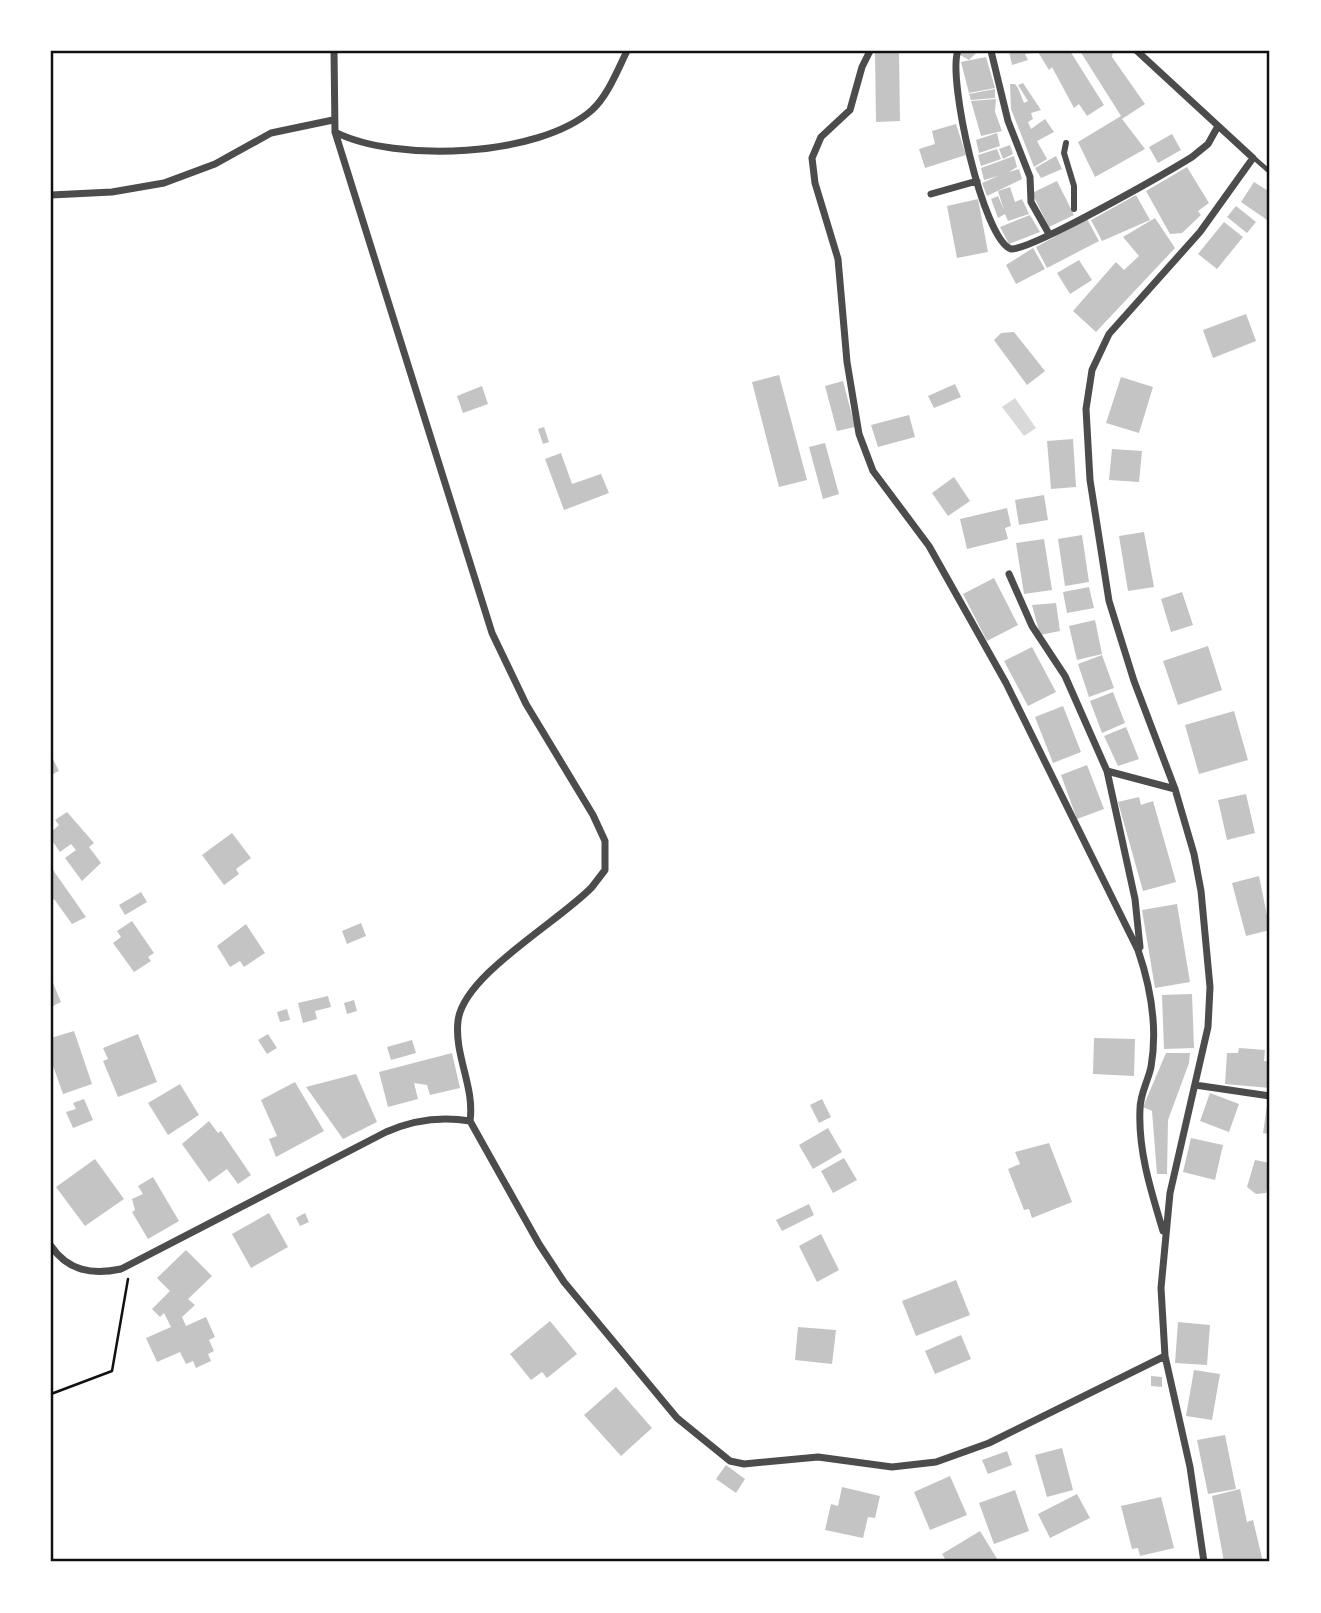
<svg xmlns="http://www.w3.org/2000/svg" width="1321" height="1613" viewBox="0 0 1321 1613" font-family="Literata,serif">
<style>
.water{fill:#d9d9d9}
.building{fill:#c4c4c4}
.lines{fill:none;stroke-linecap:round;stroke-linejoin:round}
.path{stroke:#111;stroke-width:2.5}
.service{stroke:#4c4c4c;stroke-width:4.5}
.pedestrian{stroke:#4c4c4c;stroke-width:6}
.minor{stroke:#4c4c4c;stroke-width:7}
.neatline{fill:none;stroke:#111;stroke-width:2.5}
</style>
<rect width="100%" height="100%" fill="#fff"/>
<path class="water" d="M1015,398l21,30 -12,8 -22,-29z"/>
<path class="building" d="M875,51h24l1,70 -24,1z
M963,51h15l-9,9 -9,-5z
M1009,51h61l34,54 -17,11 -8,-12 -5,4 -22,-41 -3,3 -11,-18 -13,2 3,6 -16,5z
M1080,51h33l-1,6 33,47 -23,15 23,30 -50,28 -17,-35 43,-26z
M986,57l9,31 -26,5 -8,-31z
M1023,83l18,27 -10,3 2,6 -5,3 3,7 14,-10 9,13 -17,9 10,18 -13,8 -23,-58 -1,-25h5l3,4 6,15 4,-2 -10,-16z
M995,89v9l-24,2 -2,-6z
M996,99l-1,13 7,19 -21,5 -10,-35z
M956,124l10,31 -41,13 -6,-19 16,-5 -3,-13z
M997,133l3,13 -21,7 -3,-13z
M1172,134l9,16 -23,13 -9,-16z
M1010,145l3,9 -10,5 -4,-10z
M997,149l4,10 -20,7 -3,-11z
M1014,156l3,11 -8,5 10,-3 3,10 -35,17 -5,-13 16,-7 -14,4 -3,-12z
M1056,156l6,13 -21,9 -6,-10z
M1187,167l22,36 -11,8 3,4 -19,18 -12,1 -24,-43z
M1057,181l17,34 -25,12 -17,-34z
M1254,182l16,10v30l-29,-20z
M1010,187l5,15 7,-3 7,15 -21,7 -3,-7 -7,4 -7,-19 7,-3 6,14 -6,-19z
M1136,195l14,25 -48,21 -11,-21z
M978,199l10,53 -31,6 -10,-52z
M1236,206l20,16 -9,11 -20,-16z
M1030,215l10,17 -31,12 -9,-17z
M1155,218l20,30 -79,84 -23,-21 43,-49 8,8 15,-14 -16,-19z
M1087,219l12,22 -52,27 -11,-21z
M1224,222l19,15 -26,32 -19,-15z
M1033,248l12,21 -29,15 -10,-19z
M1079,260l13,20 -22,14 -13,-21z
M1246,314l10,27 -43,17 -10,-28z
M1014,332l31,39 -18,14 -33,-45 7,-7z
M779,375l28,105 -28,7 -27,-105z
M1121,377l32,10 -14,46 -33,-10z
M843,381l12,46 -18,4 -12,-45z
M955,384l6,13 -27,11 -6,-12z
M482,386l6,18 -25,9 -6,-17z
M909,415l6,22 -37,10 -7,-22z
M544,427l5,15 -6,2 -5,-15z
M1073,439l3,48 -25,2 -4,-48z
M825,443l14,51 -16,5 -14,-52z
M1112,449l30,2 -3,31 -30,-2z
M561,453l11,31 29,-10 8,19 -45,17 -19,-51z
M954,477l16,24 -22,15 -16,-23z
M1044,495l4,25 -29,5 -4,-25z
M1007,508l4,18 -6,2 3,11 -41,10 -7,-30z
M1144,532l10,55 -26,4 -9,-55z
M1082,535l7,47 -24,4 -7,-47z
M1044,539l8,51 -28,4 -8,-51z
M994,578l24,47 -31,16 -24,-47z
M1089,587l5,21 -27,5 -4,-21z
M1182,592l11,33 -22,7 -10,-33z
M1056,603l4,28 -20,4 -8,-30z
M1095,620l7,34 -25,6 -8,-34z
M1208,646l14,44 -44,15 -15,-44z
M1032,647l24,45 -28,14 -24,-45z
M1102,655l12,33 -25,9 -11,-33z
M1113,692l12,31 -23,10 -12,-32z
M1063,706l18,46 -28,11 -18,-46z
M1234,711l14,49 -49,14 -14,-49z
M1126,727l13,32 -21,7 -14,-30z
M51,755l8,16 -8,4z
M1087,765l17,44 -27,10 -16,-44z
M1246,794l9,39 -28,7 -9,-40z
M1139,797l2,8 12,-4 23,81 -33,9 -25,-89z
M67,812l27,31 -5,4 12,16 -19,18 -17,-23 11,-8 -5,-6 -11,8 -9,-13v-7l8,-7 -4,-5z
M232,833l19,25 -15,11 3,5 -15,11 -22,-30z
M51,867l35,50 -14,7 -18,-25 -3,2z
M1259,876l11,54 -24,6 -14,-53z
M141,892l6,10 -22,13 -6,-10z
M1177,904l13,78 -35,6 -13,-78z
M132,921l22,32 -6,4 3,4 -17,11 -21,-29 8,-6 -4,-6z
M361,923l5,13 -19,8 -5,-13z
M246,924l19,29 -21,14 -4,-6 -10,6 -13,-21z
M53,983l8,19 -10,5v-23z
M1192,994l2,54 -30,1 -2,-54z
M328,996l3,11 -16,4 2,8 -14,4 -5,-20z
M354,1000l3,11 -10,3 -3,-11z
M287,1009l3,11 -10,2 -3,-10z
M74,1031l18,53 -29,10 -12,-34v-22z
M138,1034l19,48 -39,15 -15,-36 5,-2 -5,-11z
M268,1034l9,14 -10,6 -9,-14z
M1094,1038l41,1 -1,37 -41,-2z
M412,1040l4,13 -25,7 -4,-13z
M1239,1048l26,2 -1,11h6v27l-45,-4 2,-31h11z
M452,1053l8,35 -30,7 -3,-10 -13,-2 4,16 -30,8 -9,-35z
M1166,1053h24l-1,10 -21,57 -1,54h-10l-5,-63 -9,-4z
M356,1074l21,48 -34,17 -37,-52z
M295,1082l29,49 -48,26 -7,-18 8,-3 -16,-36z
M180,1084l19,31 -31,20 -20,-32z
M1210,1093l29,11 -10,28 -29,-11z
M1268,1098h2v36l-7,-1z
M84,1099l9,21 -20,8 -7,-16 10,-3 -3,-6z
M822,1099l9,18 -12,6 -9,-18z
M209,1121l9,12 3,-2 30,44 -13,9 -11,-15 -18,13 -27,-38z
M828,1128l14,24 -29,17 -14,-24z
M1191,1138l32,7 -8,35 -32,-8z
M1049,1143l23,59 -40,16 -3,-9 -5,1 -16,-41 12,-5 -5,-12z
M844,1158l13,22 -24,13 -12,-22z
M95,1159l29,40 -39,27 -29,-39z
M1255,1160l15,3v25l-2,-1 -2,6 -10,1 -9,-7z
M153,1177l26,44 -31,18 -16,-27 3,-2 -3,-11 11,-5 -5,-8z
M809,1204l5,11 -32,16 -6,-11z
M269,1213l19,34 -37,21 -19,-34z
M305,1213l4,9 -9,4 -4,-8z
M821,1234l18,36 -22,12 -18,-36z
M186,1250l26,26 -24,23 7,6 -13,12 4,9 20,-9 9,20 -6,3 5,11 -6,3 3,7 -15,7 -3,-7 -7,3 -6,-12 -23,10 -11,-24 25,-11 -7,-14 -4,4 -8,-8 18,-18 -13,-13z
M956,1280l14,35 -54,21 -14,-35z
M550,1321l27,33 -30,24 -5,-6 -11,8 -21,-26z
M1178,1322l32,3 -3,40 -32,-2z
M798,1327l38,3 -4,34 -37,-4z
M961,1335l10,24 -36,15 -10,-23z
M1194,1370l26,4 -8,46 -26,-4z
M1151,1376l11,1v10l-11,-1z
M616,1387l36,41 -31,28 -37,-41z
M1225,1435l11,54 -28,5 -11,-54z
M1062,1448l11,42 -26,7 -12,-42z
M1007,1451l5,14 -24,9 -6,-14z
M726,1465l19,14 -9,14 -20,-14z
M950,1476l17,39 -37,15 -16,-38z
M842,1487l38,9 -5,22 -7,-1 -5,21 -38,-8 6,-26 7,2z
M1240,1489l7,33 6,-2 10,42h-39l-12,-66z
M1015,1490l14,41 -35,13 -15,-41z
M1077,1494l13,24 -40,20 -12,-24z
M1161,1497l13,51 -34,8 -2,-8 -6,1 -11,-43z
M980,1531l19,31h-52l-5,-8z"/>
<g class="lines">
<path class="path" d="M51,1394l61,-23 16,-92"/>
<path class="service" d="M1254,158l16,14"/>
<path class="pedestrian" d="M1066,143l-2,10 10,33v23"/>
<path class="minor" d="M334,51l1,81 157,501 34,71 67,111 12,26v29l-13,17c-32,34 -129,88 -134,134 -4,34 17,66 12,100
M870,51l-8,16 -12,43 -29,27 -9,21 3,25 23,76 9,103 12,72 14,37 56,75 77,137 132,267c13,38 20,77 13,117 -3,14 -11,27 -11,42 -2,42 11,82 23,122
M958,51c-11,26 25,189 53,198 21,1 155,-76 181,-92l16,-13 10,-18
M991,51l17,70 22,56 1,25 18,32
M1137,51l116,107 -53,74 -91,102 -17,36 -6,39 4,71 19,121 25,80 41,108 19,65 7,37 9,96 -2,40 -38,166 -9,95 4,68 25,111 14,95
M335,132c61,31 204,25 257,-22 16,-15 25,-39 35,-59
M931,194l46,-13
M51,195l61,-3 52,-9 51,-19 56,-31 62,-13
M1009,574l23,52 33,50 42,95 28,128 5,48
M1107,771l68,18
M1195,1085l75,11
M51,1246c17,25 41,29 70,23l265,-137c27,-12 54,-16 84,-11l69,123 25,38 113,136 53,43 14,3 74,-7 74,10 44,-5 53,-19 176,-87"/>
</g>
<rect width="1321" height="1613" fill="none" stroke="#ffffff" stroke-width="105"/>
<rect x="52" y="52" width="1216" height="1508" class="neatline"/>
</svg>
